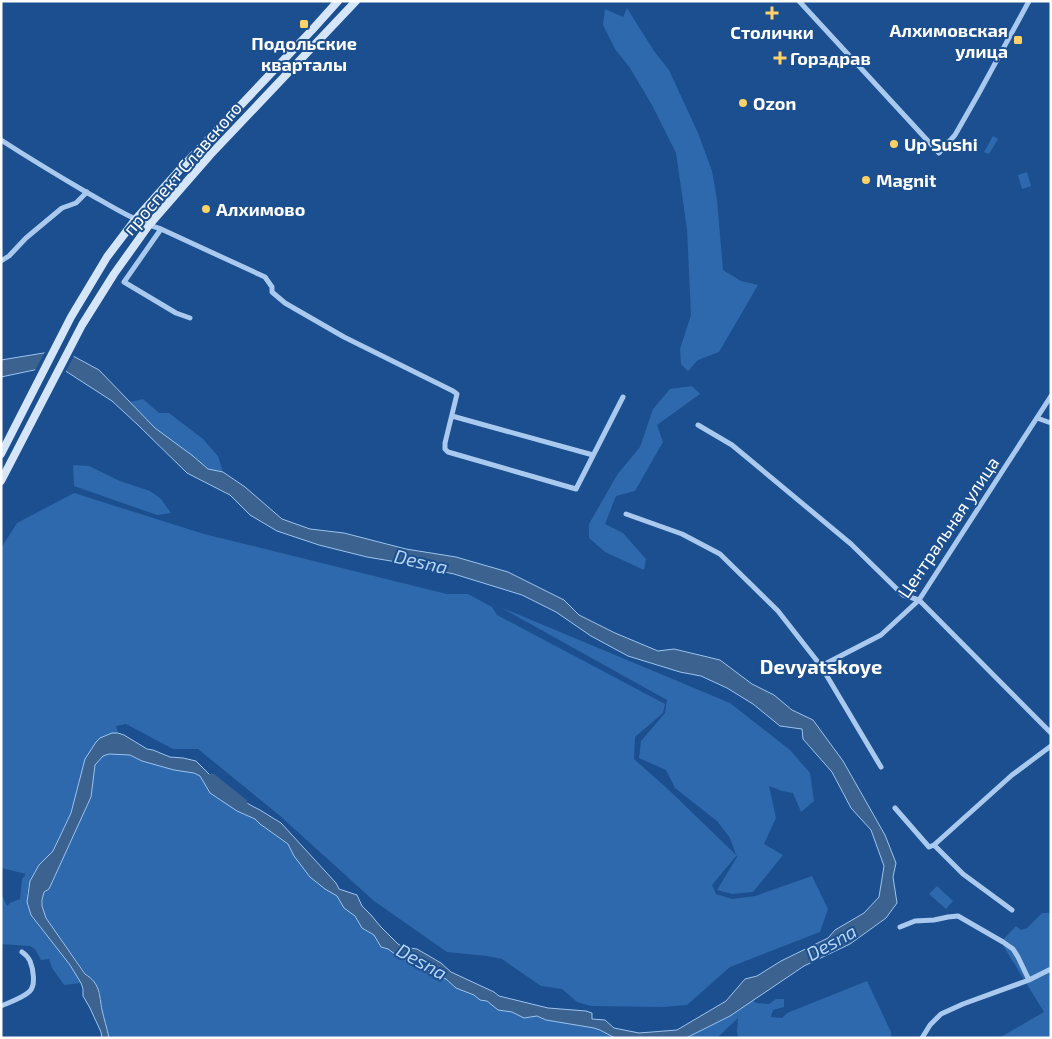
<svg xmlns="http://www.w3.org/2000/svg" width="1052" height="1039" viewBox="0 0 1052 1039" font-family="'Exo 2',sans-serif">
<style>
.green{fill:#2e69ad}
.water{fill:#3c6290;stroke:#9cc4f0}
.pier{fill:#1b4f8f}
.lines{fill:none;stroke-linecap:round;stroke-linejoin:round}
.river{stroke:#3c6290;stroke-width:9}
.street{stroke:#a9c9ee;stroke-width:5}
.secondary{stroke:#d6e6fa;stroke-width:8}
.poi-dot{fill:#ffd166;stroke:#1b4f8f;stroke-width:2}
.labels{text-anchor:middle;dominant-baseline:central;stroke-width:4;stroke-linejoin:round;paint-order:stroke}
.poi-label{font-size:18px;font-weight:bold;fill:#fff;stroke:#1b4f8f;text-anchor:start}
.street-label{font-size:18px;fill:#fff;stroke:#1b4f8f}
.water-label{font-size:19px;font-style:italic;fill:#b5d3f5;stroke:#1b4f8f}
.quarter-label{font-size:20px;font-weight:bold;fill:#fff;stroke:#1b4f8f}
</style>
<rect width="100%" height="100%" fill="#1b4f8f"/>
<path class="green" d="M627,8l27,43 15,19 29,63 14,38 5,29 6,70 18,11 17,4 -39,67 -21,8 -10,11 -7,-7 -1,-15 11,-34 -4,-86 -11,-76 -24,-48 -22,-37 -15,-19 -12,-24 2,-16 18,8z
M993,136l5,3 -9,15 -5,-2z
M1027,172l4,14 -9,3 -4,-14z
M692,386l8,8 -43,31 6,17 -28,49 -19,5 -11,28 18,9 23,26 -2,11 -39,-18 -16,-14v-14l28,-49 23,-28 13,-38 17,-20z
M143,399l16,14h10l34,26 15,17 5,16 -15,-3 -15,-13 -38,-28 -25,-26z
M73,465l16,1 31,15 30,10 11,8 10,14 -14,2 -83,-29z
M74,493l130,41 243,60h21l24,13 5,8 168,89 -2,9 -28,24 -1,22 37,33 65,63 -6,-17 -13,-17 -42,-33 -9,-18 -27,-12 2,-17 24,-28 2,-13 -167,-93 230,96 60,47 20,23 4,28 -13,11 -8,-19 -11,-2 -13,-5 7,32 -12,26 19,11 -30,37 -21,2 -15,-4 20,-33v-2l-25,30 4,9 16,5 23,-3 57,-20 16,33 -8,23 -90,35 -43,38 -24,2 -72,-1 -14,-4 -15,-13 -21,-3 -39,-27 -15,-3 -40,-4 -73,-51 -95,-86 -81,-66h-25l-47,-25 -10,2 2,7c-9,0 -16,4 -22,9l-18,45 -7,26 -18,38 -14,14 -9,16 -3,13 54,89 -17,2 -12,-17 -3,-9 -8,1 -6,-11 -5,-3 -29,-2v-51l6,13 3,-3 10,-4 2,-20 4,-5 -25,-6v-320l16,-25z
M109,754l21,1 12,6 32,9 20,3 6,3 10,17 27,18 18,8 5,5 28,20 6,12 31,33 12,7 7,12 11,8 7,12 12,7 7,12 7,2 11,8 47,22 10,9 18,7 6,5 7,1 11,9 14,2 12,6 13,-2 9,4 48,8 6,2 15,8h-506l-8,-32 -1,-13 -9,-15 -5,-4 -40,-56 -4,-12 2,-14 5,-3 42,-92 4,-32 8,-9z
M937,886l16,15 -7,8 -17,-15z
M1042,913h9v125h-52l45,-26 -43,-70 15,-16 5,4 6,-2z
M867,981l24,51v6h-147l-6,-1 -1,-5 1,-14 -21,20h-31l44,-22 23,-16 3,3 13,1 7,-5h8v8l-11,3 -2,7 11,1 5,-5z"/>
<path class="water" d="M62,350l37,20 56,58 38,28 15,13 15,3 22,15 37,32 28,10 34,4 62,16 50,8 52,15 56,28 15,15 36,18 43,18 16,-2 46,11 32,24 22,11 18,15 21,10 30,41 42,74 11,28 -3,14 4,26 -11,15 -36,26 -46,22 -74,50 -44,22h-71l-15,-8 -6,-2 -48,-8 -9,-4 -13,2 -12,-6 -14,-2 -11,-9 -7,-1 -6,-5 -18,-7 -10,-9 -47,-22 -11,-8 -7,-2 -7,-12 -12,-7 -7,-12 -11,-8 -7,-12 -12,-7 -15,-12 -16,-21 -6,-12 -28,-20 -5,-5 -18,-8 -27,-18 -10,-17 -6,-3 -20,-3 -32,-9 -12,-6 -21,-1 -6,2 -8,9 -4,32 -42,92 -5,3 -2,8v6l4,12 39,56c16,10 14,21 17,36 2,9 5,18 7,28h-7l-1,-6 -11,-24 -7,-12v-7l-2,-6 -11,-18 -39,-50 -4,-13 3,-21 9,-16 14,-14 18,-38 14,-54 11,-17 4,-4 12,-5h6l6,2 23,14 6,1 17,7 13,1 13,3 24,24 4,5 30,17 6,3 21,13 55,60 3,6 18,6 5,11 9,9 9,11 18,18 5,3 14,2 24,14 10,9 43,20 5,4 49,12 38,3 6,2v6l13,1 9,8 25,5 38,-3 49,-29 19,-22 12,-3 24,-15 47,-23 7,-8 29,-17 15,-16 5,-31 -13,-36 -20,-22 -19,-36 -29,-33 -1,-10 -22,-3 -27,-22 -26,-16 -26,-12 -21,-4 -52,-16 -37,-20 -35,-24 -34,-17 -68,-21 -51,-11 -36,-6 -48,-12 -42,-14 -27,-16 -20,-20 -43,-22 -49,-48 -26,-24 -48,-31 -25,-1 -38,8v-17z"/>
<path class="pier" d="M62,347l13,7 -10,19 -2,-1 -24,-1 -5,1 12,-22z"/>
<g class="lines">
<path class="river" d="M212,778l31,25"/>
<path class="street" d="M799,1l140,152 16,-18 24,-42 50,-92
M1,140c28,18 56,35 85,52 25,14 48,29 75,37l104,48 7,10v5l13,11 59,34 109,54 4,3 -12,49v6l3,3 128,37 47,-92
M161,229l-37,53 52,31 14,5
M1,261l8,-5 17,-18 36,-30 14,-5 11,-11
M452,416l141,39
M1037,418l14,5
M698,425l34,20 119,99 52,51 16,5 132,133
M626,514l56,20 38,20 58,57 43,55 60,101
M821,666l60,-31 38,-35 132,-204
M895,808l34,39 5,-2
M1012,910l-49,-36 -29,-29 78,-70 39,-29
M900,927l15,-6 19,-1 14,-3 10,-1 45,26 10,7 5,8 11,23
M1,1006c9,-4 22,-8 29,-15 6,-6 3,-23 0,-30 -2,-4 -5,-7 -8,-9
M922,1038l8,-13 11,-11 22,-10 66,-24 22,-11"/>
<path class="secondary" d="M1,454l70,-137 36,-60 28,-37 49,-55 128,-135 26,-29
M1,481l81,-156 32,-51 35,-49 61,-70 146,-154"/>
</g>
<g class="poi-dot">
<path d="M769.5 5.5h5v5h5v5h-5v5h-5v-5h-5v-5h5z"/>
<rect x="299" y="19" width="10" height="10" rx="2.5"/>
<rect x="1013" y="35" width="10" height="10" rx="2.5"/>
<path d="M777.5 50.5h5v5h5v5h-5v5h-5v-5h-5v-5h5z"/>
<circle cx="743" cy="103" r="5"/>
<circle cx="894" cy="144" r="5"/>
<circle cx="866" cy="180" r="5"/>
<circle cx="206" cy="209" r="5"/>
</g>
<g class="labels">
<g class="poi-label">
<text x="1008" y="30" text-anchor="end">Алхимовская<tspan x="1008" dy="21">улица</tspan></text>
<text x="772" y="32" text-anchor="middle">Столички</text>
<text x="304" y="43" text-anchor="middle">Подольские<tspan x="304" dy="21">кварталы</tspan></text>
<text x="790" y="58">Горздрав</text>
<text x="753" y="103">Ozon</text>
<text x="904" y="144">Up Sushi</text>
<text x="876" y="180">Magnit</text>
<text x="216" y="209">Алхимово</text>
</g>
<g class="street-label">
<text transform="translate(182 168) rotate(-49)">проспект Славского</text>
<text transform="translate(948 527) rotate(-56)">Центральная улица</text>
</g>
<g class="water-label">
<text transform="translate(421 561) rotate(13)">Desna</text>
<text transform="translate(831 942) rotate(-29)">Desna</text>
<text transform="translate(422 961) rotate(29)">Desna</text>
</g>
<g class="quarter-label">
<text x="821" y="666">Devyatskoye</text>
</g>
</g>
<rect width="1052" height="1039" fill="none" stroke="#ffffff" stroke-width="5"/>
</svg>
